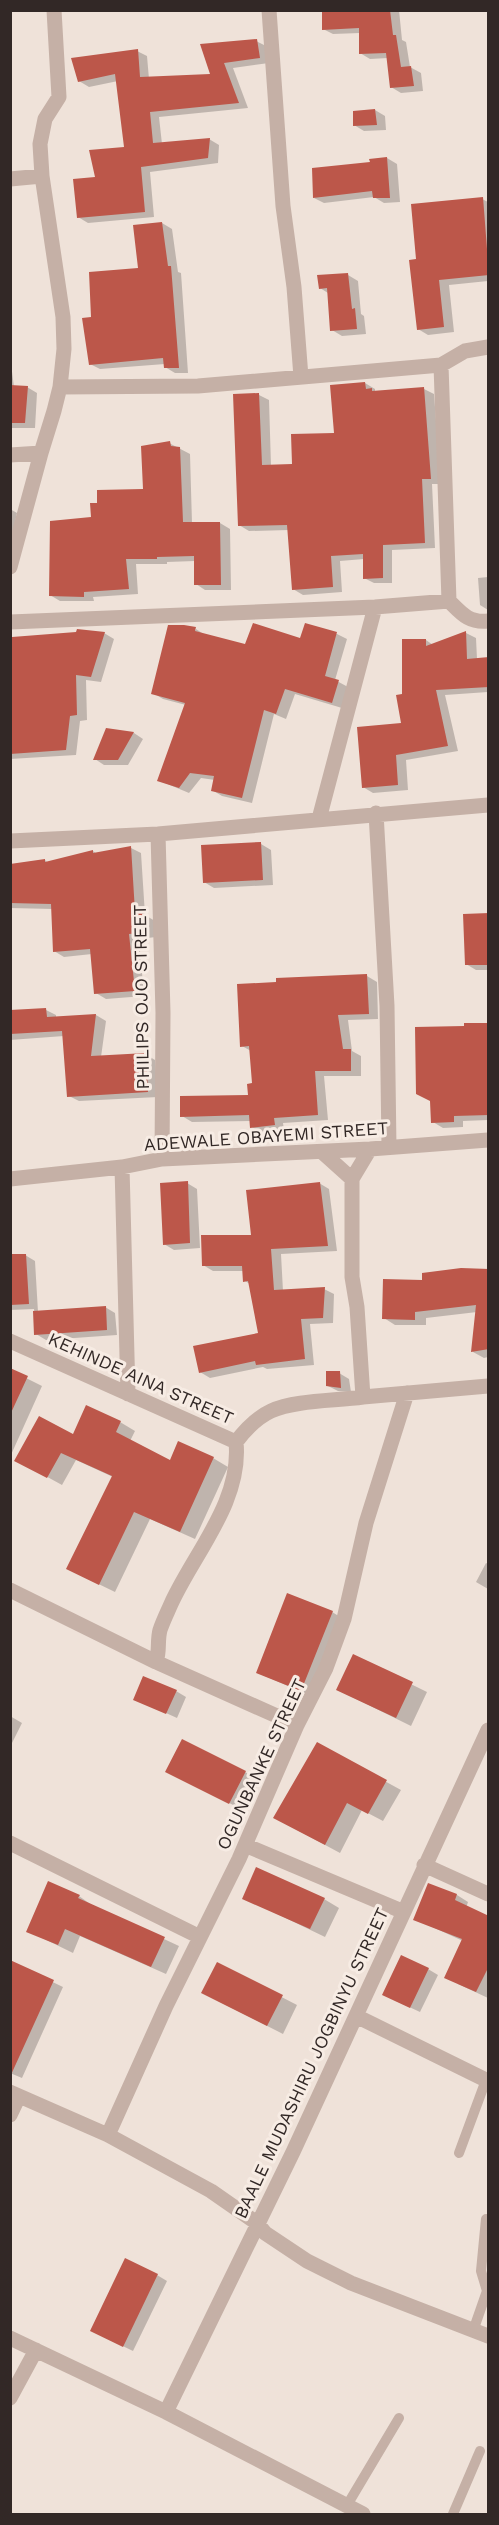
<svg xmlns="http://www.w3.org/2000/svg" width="499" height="2525" viewBox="0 0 499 2525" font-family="'Work Sans',sans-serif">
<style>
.shadow{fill:#0003}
.building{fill:#bc574a}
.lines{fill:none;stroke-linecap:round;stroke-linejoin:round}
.service{stroke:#c5b0a6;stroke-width:10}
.minor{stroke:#c5b0a6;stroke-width:15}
.labels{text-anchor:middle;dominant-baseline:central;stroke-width:6;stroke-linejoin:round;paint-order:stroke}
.street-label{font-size:18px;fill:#322826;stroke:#f7ece4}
</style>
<rect width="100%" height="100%" fill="#efe2d9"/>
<path class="shadow" d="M323,10h76l3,30 4,2 4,25 11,6 2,18 -22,2 -10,-6 -3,-29 -18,1 -10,-6v-20l-27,1 -10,-5z
M256,41l10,5 3,17 -36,5 15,40 -89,9 3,27 47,-5 10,6 -1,18 -68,9 4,45 -66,6 -10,-6 19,-38 28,-30 -7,-68 -29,6 -10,-6 58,-30 10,5 2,23 63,-4 -10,-29z
M375,110l10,6 1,14 -22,1 -10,-6z
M387,158l10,6 3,38 -16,1 -10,-6 -50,6 -10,-5 57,-34z
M482,199l6,3v79l-39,4 5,47 -26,3 -10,-6v-69z
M162,223l10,6 6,43 3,1 7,100h-13l-10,-6v-3l-65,5 -10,-5 3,-45 47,-49z
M348,275l10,6 3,33 3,2 2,18 -24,2 -10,-6 -4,-37 -8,-5z
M10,356l4,31h13l10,6 -2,35h-25z
M365,383l10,6v3l49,-3 10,5 7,90h-9l3,64 -43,2v33h-18l-10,-5v-19l-24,2 2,31 -39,3 -10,-6 -4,-59 -40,1 -10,-6 20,-130 10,5 2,66 23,-1 41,-31z
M169,443l21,11 2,69h28l10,6 1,61h-26l-9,-6 -1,-23 -28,1v2h-31l2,30 -45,3 1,4h-34l-10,-6 42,-76 53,-29z
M10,509l7,4 -7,33z
M488,577v33l-8,-5 -2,-27z
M306,625l31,9 10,5 -12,41 13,7 -6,21 -47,-14 -9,25 -12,-5 -22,89 -30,-7 -10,-6 3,-10 -14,-2 -12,15 -31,-13 28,-75 -23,-6 -10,-6 43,-64 9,6 41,11 55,-6z
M104,633l10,6 -13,43 -15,-2 1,40 -7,1 -4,34 -66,4v-44l4,-14 -4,-2v-15z
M466,633l10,5 1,21 11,-1v34l-43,3 13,56 -52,9 2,30 -35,3 -10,-6 40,-62 1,-30 22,-55 7,5z
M107,730l27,3 9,6 -15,26h-24l-9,-6z
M261,844l10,6 2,35 -59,3 -10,-6z
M131,848l10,5 4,62 10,6 1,16 -17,2 5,57 -38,3 -10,-6 -4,-39 -28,3 -10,-6 -1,-42 -43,-1v-43l35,-5 3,3 45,-12 4,3z
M488,915v55h-12l-10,-6z
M367,976l10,6 1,37 -30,1 4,31 9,5v20h-37l4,44 -45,3 1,7 -22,3 -10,-6 -1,-6 -59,1 -10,-6 67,-20 5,-12 -3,-33 -9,-5z
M46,1010l10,5v3l40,-3 10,6 -5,36 44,-3 10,6 3,37 -79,4 -10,-5 -5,-60 -54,4v-28z
M488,1024v96l-25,1v6l-20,1 -10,-6 32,-94z
M187,1183l10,6 3,59 -26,2 -10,-6z
M319,1183l10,6 8,62 -56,3 2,37 41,-2 10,5 -1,29 -23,1 4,41 -47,4 -4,-2 -53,11 -10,-6 59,-38 -9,-50 -5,-3 -1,-10h-31l-10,-6 50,-29z
M25,1255l10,6 3,51 67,-5 10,6 2,22 -71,5 -10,-6 -2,-25 -24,1v-54z
M488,1270v87l-4,1 -11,-6 4,-40 -51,6v7h-31l-11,-7 40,-37z
M10,1370l32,16 -32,71z
M339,1373l10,6 2,13 -13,-1 -10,-5z
M120,1422l15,9 -5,10 41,21 42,-4 15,9 -33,72 -45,-20 -35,73 -33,-16 31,-99 -37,-17 -14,25 -31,-17 42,-32z
M486,1563l2,1v25l-12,-7z
M332,1612l10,6 -31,78 -53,-23z
M354,1656l73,36 -16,34 -73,-36z
M176,1691l10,6 -9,21 -42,-19z
M10,1716l12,7 -12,24z
M317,1744l84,46 -18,31 -21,-11 -22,43 -65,-35z
M245,1772l15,9 -15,30 -63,-32z
M429,1885l28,10 11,7 -2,6 22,11v79l-30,-14 5,-43 -48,-22z
M79,1896l14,10 86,40 -13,28 -86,-38 -7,17 -45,-22z
M244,1898l80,1 15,9 -14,29z
M11,1962l52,25 -41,91 -12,-5z
M218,1964l79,41 -14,29 -65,-33z
M428,1969l10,6 -18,37 -26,-12z
M157,2275l10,6 -34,70 -31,-15z"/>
<path class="building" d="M322,10h68l3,25h3l5,32 10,-1 3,20 -24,2 -4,-35 -27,1v-26l-37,2z
M257,39l3,19 -36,5 15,40 -89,9 3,31 57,-5 -2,20 -67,9 4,45 -68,6 -4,-39 22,-2 -6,-27 35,-3 -9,-73 -37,8 -7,-24 67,-9 2,28 70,-3 -10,-30z
M375,109l2,16 -24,1v-15z
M387,157l3,41h-17l-1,-7 -59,7 -1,-30 58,-6 -1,-3z
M483,197l6,78 -50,5 5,47 -27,3 -8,-70 7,-1 -5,-55z
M162,222l6,44h3l8,102h-15l-1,-10 -74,7 -7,-47 9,-1 -2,-45 49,-4 -5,-43z
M348,273l4,36 3,-1 2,21 -27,2 -3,-43 -8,1 -2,-14z
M365,382l1,7 6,-1v3l52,-4 7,92h-9l3,64 -42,2v33l-20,1v-25l-32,2 2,31 -41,3 -5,-65 -49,1 -5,-132 26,-1 3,72 30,-1 -1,-30 43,-1 -4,-48z
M10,385l18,1 -3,37h-15z
M170,441l1,5 9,1 3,75h37l1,63h-27v-29l-37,1v2h-31l3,30 -45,3v5l-35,-1 1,-75 41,-4 -1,-14h7v-13l46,-1 -2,-43z
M253,623l47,15 5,-15 32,9 -12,44 14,4 -7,23 -47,-14 -9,25 -12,-4 -22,88 -31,-7 3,-15 -24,-3 -11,15 -22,-7 28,-78 -34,-9 17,-69h16l12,2 -1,4 50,13z
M77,629l28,3 -14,45 -15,-2 1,40 -7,1 -4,34 -56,4 2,-117 64,-5z
M466,631l1,28 22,-2v30l-53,3 12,56 -52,9 2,30 -36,3 -5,-61 44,-4 -5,-28 6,-1v-55h24v7z
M106,728l28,4 -16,28h-25z
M261,842l2,38 -60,3 -2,-38z
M131,846l4,66 10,2 2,18 -18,2 6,57 -41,3 -4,-45 -37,3 -2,-48 -41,-1v-39l35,-5v3l48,-12v3z
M489,913v52h-24l-2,-51z
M367,974l2,40 -31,1 5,34h8v22h-36l3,44 -44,3 1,7 -25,3 -1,-13 -69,2v-21l68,-1 -1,-11 5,-1 -3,-37 -9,1 -3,-63 39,-2v-4z
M46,1008l1,9 49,-3 -5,42 55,-3 2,39 -81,5 -5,-66 -52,3v-24z
M464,1023h25v92l-35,1v6l-23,1 -1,-22 -14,-7 -1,-67 49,-1z
M188,1181l2,62 -27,2 -3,-62z
M320,1182l8,64 -57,3 3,41 51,-3 -2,31 -22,1 4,40 -49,6 -1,-4 -56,12 -6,-27 65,-13 -10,-52 -5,1 -1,-16h-40l-1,-31h50l-5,-45z
M10,1254h16l3,50 -19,1z
M461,1268l28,1v80l-18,3 5,-47 -61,7v8l-33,-1 1,-40 39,1v-7z
M106,1306l1,24 -73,5 -1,-24z
M10,1368l18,8 -18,39z
M326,1371h14l1,17 -15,-2z
M86,1405l35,16 -5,11 54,28 8,-19 36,16 -34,75 -46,-20 -35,73 -33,-16 46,-93 -51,-23 -14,25 -33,-17 25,-45 34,18z
M287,1593l46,18 -32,80 -45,-18z
M353,1654l60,28 -17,36 -60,-28z
M143,1676l34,14 -11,24 -33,-14z
M182,1739l64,32 -17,33 -64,-32z
M317,1742l70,38 -19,34 -21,-11 -22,42 -52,-27z
M256,1867l69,31 -15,31 -68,-30z
M48,1881l32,14 -2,3 87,39 -14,30 -86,-38 -7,16 -32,-13z
M428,1883l29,11 -2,6 34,16v50l-13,26 -32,-14 18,-39 -49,-19z
M401,1955l28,13 -19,40 -28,-13z
M10,1960l44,20 -44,97z
M217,1962l66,33 -16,31 -66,-33z
M125,2258l33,16 -35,73 -33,-16z"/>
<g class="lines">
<path class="service" d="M459,2153l27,-73
M473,2331l14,-40 -6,-20 5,-52
M346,2507l53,-89
M453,2514l27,-63"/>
<path class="minor" d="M269,10l14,196 11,81 7,90
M10,179l32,-3
M441,365l8,236
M60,387l138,-1 243,-21 24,-14 23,-4
M10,455l31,-2
M10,567l31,-114 13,-42 6,-24 4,-38 -1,-32 -21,-141 -2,-32 5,-25 14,-22 -5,-87
M10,622l365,-15 74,-6c13,13 20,22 39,20
M376,813l11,193 2,141
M319,819l56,-212
M158,834l5,179 -1,146
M10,841l148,-7 330,-29
M370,1149l-18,30v98l5,30 6,90 125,-11
M322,1152l30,27
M122,1167l6,227
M10,1179l112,-12 40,-8 208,-10 118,-9
M10,1341l226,101c6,60 -42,111 -65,162 -4,9 -8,17 -11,26 -3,11 0,21 -4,32
M236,1442c9,-12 20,-24 35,-31 24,-11 65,-10 92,-14
M10,1590l146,72 141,63
M10,1843l190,94
M245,1845l159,67
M424,1865l64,29
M356,2016l132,65
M10,2092l98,43 103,56 46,32 8,10 42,28 44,22 137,53
M10,2115l9,-19
M108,2135l58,-129 73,-147 58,-134 29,-57 18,-49 22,-96 41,-130
M10,2338l156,74 197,102
M10,2398l26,-48
M166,2412l127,-260 195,-422"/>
</g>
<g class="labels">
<g class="street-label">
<text transform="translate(141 997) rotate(-91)">PHILIPS OJO STREET</text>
<text transform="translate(266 1136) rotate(-4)">ADEWALE OBAYEMI STREET</text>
<text transform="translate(141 1378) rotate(24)">KEHINDE AINA STREET</text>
<text transform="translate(261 1764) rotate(-65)">OGUNBANKE STREET</text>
<text transform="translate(311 2063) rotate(-65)">BAALE MUDASHIRU JOGBINYU STREET</text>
</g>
</g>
<rect width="499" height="2525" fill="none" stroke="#322826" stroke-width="24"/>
</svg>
